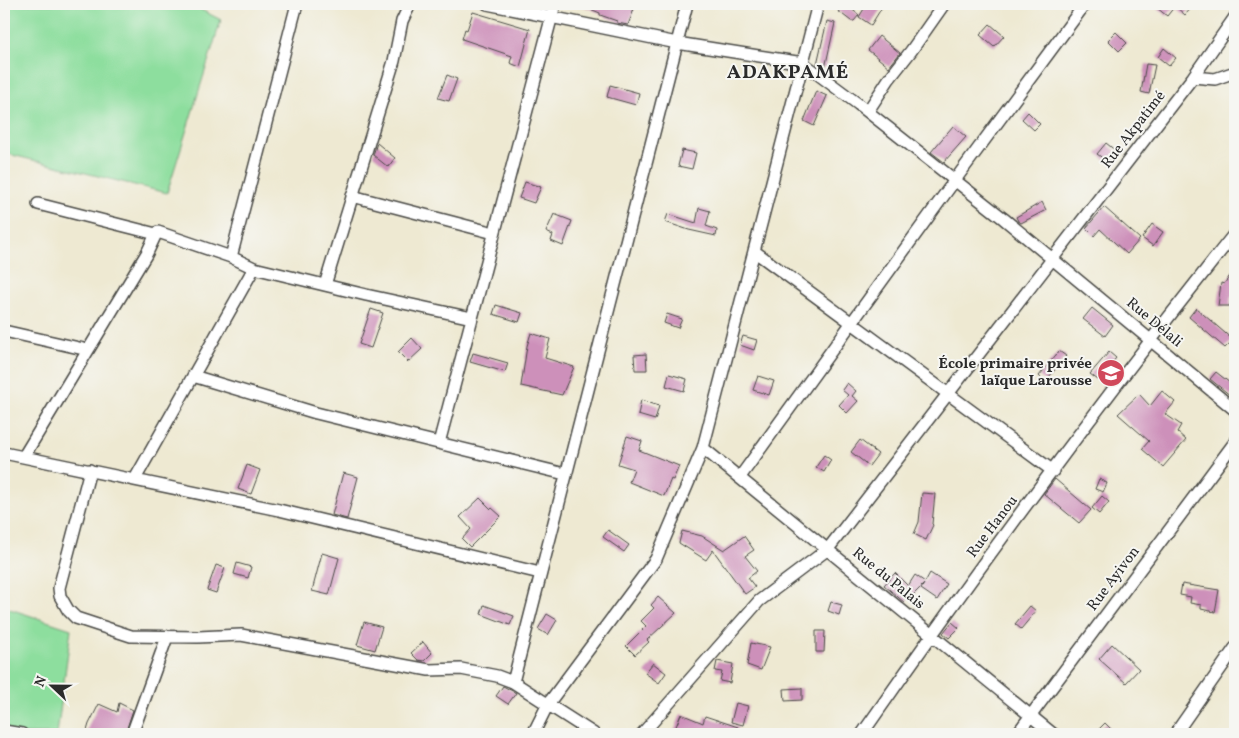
<svg xmlns="http://www.w3.org/2000/svg" width="1239" height="738" viewBox="0 0 1239 738" font-family="Vollkorn,serif">
<style>
.green{fill:#8dde9e;stroke:#5c8464}
.building{fill:#cd90ba}
.lines{fill:none;stroke-linecap:round;stroke-linejoin:round}
.street-casing{stroke:#484844;stroke-width:14}
.street{stroke:#fff;stroke-width:11}
.labels{text-anchor:middle;dominant-baseline:central;stroke-width:4;stroke-linejoin:round;paint-order:stroke}
.street-label{font-size:15px;fill:#2b2b2b;stroke:#f6f6f2}
.poi-label{font-size:15px;font-weight:bold;fill:#2b2b2b;stroke:#f6f6f2;text-anchor:end}
.district-label{font-size:20px;font-weight:bold;letter-spacing:1px;fill:#2b2b2b;stroke:#f6f6f2}
</style>
<rect width="100%" height="100%" fill="#f6f6f2"/>
<filter id="ink" filterUnits="userSpaceOnUse"><feTurbulence type="fractalNoise" baseFrequency=".02" numOctaves="2"/><feDisplacementMap in="SourceGraphic" scale="10" xChannelSelector="R" yChannelSelector="G"/><feConvolveMatrix kernelMatrix="1 2 1 2 8 2 1 2 1" color-interpolation-filters="sRGB"/></filter>
<filter id="wash" filterUnits="userSpaceOnUse"><feTurbulence type="fractalNoise" baseFrequency=".0096" numOctaves="4" result="noise"/><feDisplacementMap in="SourceGraphic" scale="20" xChannelSelector="R" yChannelSelector="G"/><feGaussianBlur stdDeviation="1.12" result="paint"/><feColorMatrix in="noise" values="0 0 0 0 0 0 0 0 0 0 0 0 0 0 0 0 0 1.4 0 .05"/><feComposite in="paint" operator="in"/></filter>
<g filter="url(#wash)">
<rect width="100%" height="100%" fill="#eee9d2"/>
<path class="green" d="M4,4h186l31,16 -54,173 -163,-40z
M4,607l67,22 -14,105h-53z"/>
<g id="blocks">
<path class="building" d="M578,4h58l-8,21 -11,-2v-2l-17,-6v-2z
M842,4h3l14,11 -5,6h-3l-13,-10v-3z
M867,4h17l-13,21 -12,-8z
M1152,4h43l-10,11 -10,-9 -8,10z
M473,12l57,17 -10,38 -10,-4 2,-7 -50,-17 3,-10 2,1z
M827,21l8,2 -10,45 -8,-4z
M990,24l14,12 -10,11 -14,-12z
M1116,32l11,11 -8,8 -11,-11z
M879,36l21,17 -11,14 -21,-17z
M1164,48l12,10 -7,8 -11,-9z
M1146,64l9,1 -6,29 -8,-2z
M447,75l10,4 -8,22 -11,-3z
M610,85l29,8 -3,12 -29,-8z
M816,91l11,5 -13,30 -10,-5z
M1028,112l12,12 -6,6 -12,-11z
M953,126l13,11 -22,25 -13,-10z
M377,143l18,15 -7,9 -15,-12z
M1106,143l10,8 -8,11 -11,-8z
M682,150l14,3 -4,16 -14,-3z
M525,182l16,5 -7,16 -15,-5z
M1042,202l4,8 -25,13 -3,-2 -2,-4z
M1104,207l36,32 -13,15 -27,-25 -6,7 -8,-8z
M699,208l11,3 -4,15 11,4 -1,6 -27,-6 -24,-8 3,-8 28,9z
M554,214l18,7 -9,25 -12,-5 2,-6 -7,-3z
M1152,224l11,8 -10,14 -11,-8z
M1235,269v13l-2,15h-2l-1,9h-12l3,-23 3,1z
M496,305l26,8 -3,9 -26,-8z
M1092,308l21,17 -8,11 -22,-17z
M1196,308l37,32 -8,8 -36,-31z
M371,309l12,4 -12,35 -12,-4z
M667,314l15,5 -4,9 -14,-5z
M531,333l19,6 -5,19 29,9 -12,28 -41,-9 6,-40z
M743,336l14,4 -3,10 -14,-5z
M412,338l10,11 -14,13 -10,-10z
M1059,351l7,5 -21,26 -6,-6z
M1109,352l7,6 -18,22 -8,-6z
M473,353l35,10 -3,9 -35,-10z
M646,354l1,16h-12l-1,-15z
M1216,372l19,15v4l-4,5 -21,-17z
M669,374l18,5 -3,12 -18,-5z
M758,376l16,5 -5,14 -16,-5z
M847,383l9,8 -4,5 6,5 -11,12 -8,-8 9,-10 -6,-5z
M1162,391l13,11 -10,12 16,11 -4,7 9,8 -23,27 -21,-18 7,-8 -31,-27 21,-20 11,12z
M641,400l18,6 -4,14 -17,-5z
M627,436l15,5 -3,9 40,16 -6,14 -2,-1 -7,17 -35,-14 5,-13 -16,-5z
M860,440l18,14 -9,12 -18,-14z
M824,455l7,5 -7,12 -8,-5z
M247,465l13,5 -9,24 -13,-5z
M343,473l15,4 -11,42 -15,-4z
M1055,479l36,31 -12,13 -35,-29z
M1099,479l8,4 -4,9 -8,-3z
M922,493l13,1 -3,30 1,1 -7,15 -12,-6 5,-12z
M1102,496l7,6 -10,12 -7,-6z
M480,498l11,11 1,-1 9,8 -31,31 -8,-8 9,-10 -11,-12z
M608,530l21,15 -5,7 -21,-15z
M682,531l20,5 22,14 20,-14 10,14 -9,6 12,15 -9,7 7,9 -10,7 -32,-44 -7,10 -27,-17z
M322,553l17,5 -10,37 -17,-4z
M237,563l14,4 -3,11 -14,-4z
M216,565l9,3 -9,25 -9,-3z
M895,573l13,13 7,-11 10,7 5,-9 17,11 -10,16 -16,-11 3,-5 -19,19 -21,-18z
M1182,584l37,6 -4,22 -14,-3v-4l-11,-2 1,-6 -11,-2z
M658,597l18,16 -29,27 2,2 -14,13 -9,-9 20,-20 -5,-5 13,-13 -3,-3z
M831,602l11,3 -3,10 -11,-4z
M484,605l30,11 -4,9 -29,-11z
M1030,606l6,5 -15,18 -6,-5z
M547,614l10,6 -9,15 -10,-6z
M364,622l18,5 -7,23 -18,-5z
M952,622l7,6 -10,10 -6,-5z
M816,631h9l-1,21h-8z
M423,642l9,11 -8,8 -6,-1 -7,-7z
M751,643l19,4 -9,23 -14,-5z
M1112,644l27,25 -13,14 -27,-24z
M717,661l16,3 -3,19 -10,-2 2,-9 -7,-1z
M653,663l13,10 -7,10 -14,-10z
M503,686l13,7 -8,11 -12,-8z
M802,688v12l-17,1 -1,-12z
M119,703l14,7 -8,24h-5l-11,-4 -1,4h-22l3,-10 10,-20 18,8z
M736,703l12,3 -5,19 -12,-3z
M681,714l22,9 2,-7 33,11 -2,7h-63z
M1105,723l11,11h-22z"/>
</g>
</g>
<g filter="url(#ink)">
<use href="#blocks" fill-opacity="0" stroke="#484844" stroke-width="1"/>
<g class="lines">
<g class="street-casing">
<path id="street" d="M487,4l190,39 126,20 55,41 146,115 231,191
M1193,77l22,2 20,-7
M868,111l21,-32 22,-28 33,-47
M352,196l142,37
M38,204l118,30
M754,251l299,220
M231,257l66,-253
M325,285l69,-224 8,-40 8,-17
M4,331l84,19
M193,376l123,37 249,61
M439,443l116,-439
M703,448l350,286
M4,453l275,57 261,63
M24,456l123,-203 9,-19 2,-2 73,25 23,11 112,27 106,23
M90,470l-31,118 1,8 8,14 8,8 55,18 67,1 43,-2 188,35 32,-1 36,7 16,6 81,52
M740,477l215,-297 130,-176
M135,479l119,-211
M513,682l174,-678
M4,731l18,3
M132,734l35,-97
M533,734l15,-30 108,-145 47,-111 115,-444
M642,734l117,-133 69,-52 365,-472 42,-60
M862,734c119,-171 243,-338 373,-501
M1017,734l218,-292
M1175,734l60,-86"/>
</g>
<use href="#street" class="street"/>
</g>
</g>
<defs>
<g id="school-disc" transform="scale(1.4375)"><circle r="9.5" fill="#d1495b" stroke="#f6f6f2"/><path d="M0-5L7-2L0 1L-7-2ZM-4 1L0 2.5L4 1V4Q0 6-4 4Z" fill="#fff"/></g>
</defs>
<g fill-rule="evenodd">
<use href="#school-disc" x="1111" y="373"/>
</g>
<g class="labels">
<g class="street-label">
<text transform="translate(1134 130) rotate(-52)">Rue Akpatimé</text>
<text transform="translate(1154 323) rotate(40)">Rue Délali</text>
<text transform="translate(993 527) rotate(-53)">Rue Hanou</text>
<text transform="translate(888 579) rotate(39)">Rue du Palais</text>
<text transform="translate(1114 579) rotate(-53)">Rue Ayivon</text>
</g>
<g class="poi-label">
<text x="1092" y="364">École primaire privée<tspan x="1092" dy="17">laïque Larousse</tspan></text>
</g>
<g class="district-label">
<text x="788" y="73">ADAKPAMÉ</text>
</g>
</g>
<rect width="1239" height="738" fill="none" stroke="#f6f6f2" stroke-width="20"/>
<g transform="translate(52 686) rotate(292)" stroke="#f6f6f2" stroke-width="4" paint-order="stroke">
<path d="M0-4L9 19L0 12L-9 19Z" fill="#2b2b2b"/>
<text y="-8" font-size="14" font-weight="bold" text-anchor="middle" fill="#2b2b2b">N</text>
</g>
</svg>
